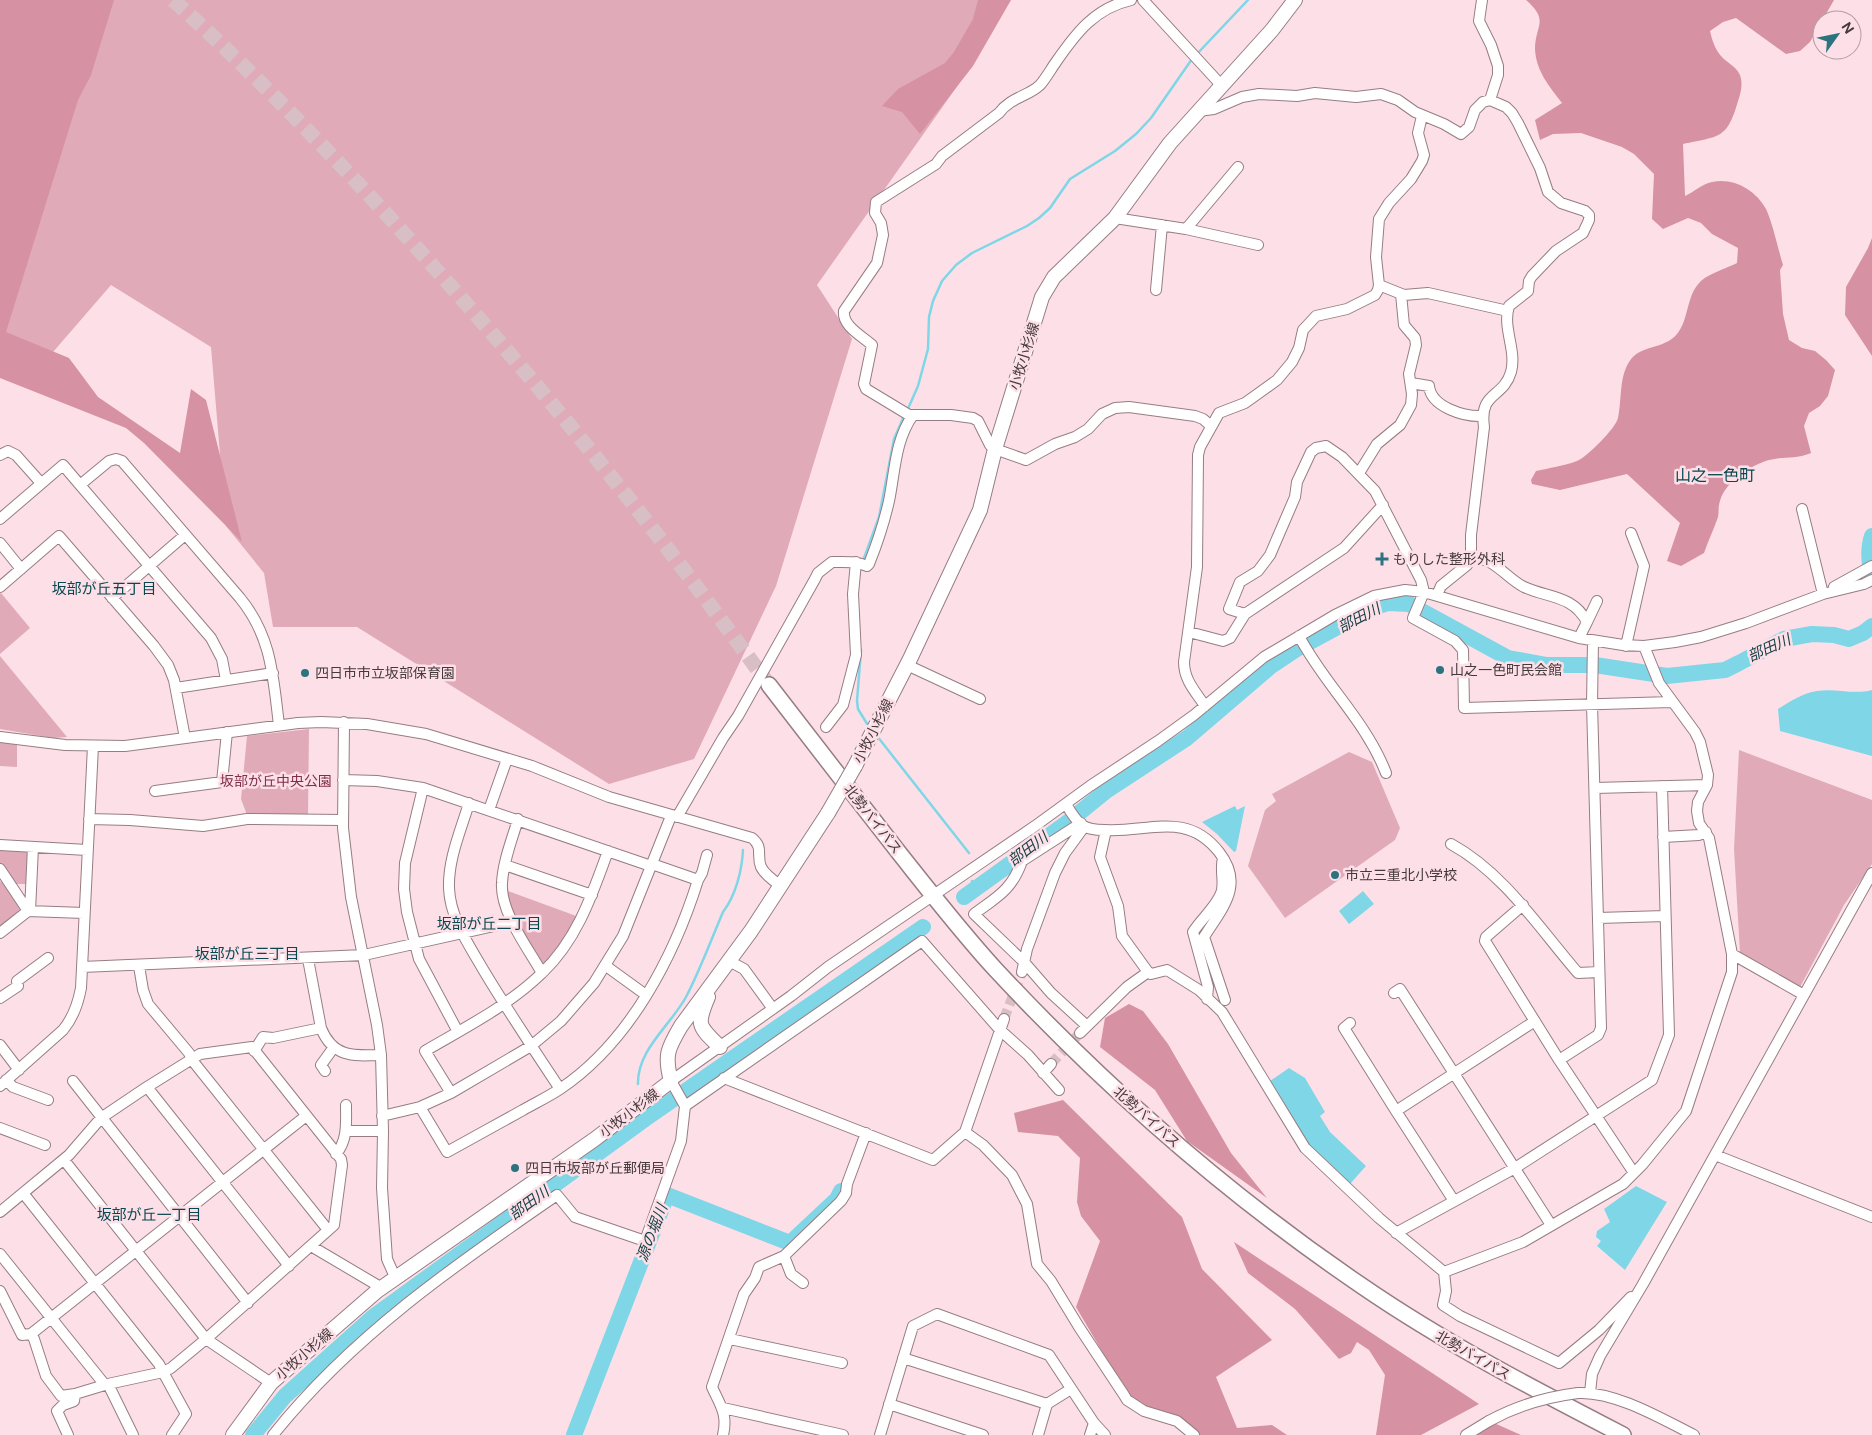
<svg xmlns="http://www.w3.org/2000/svg" width="1872" height="1435" viewBox="0 0 1872 1435" font-family="'DM Sans','Noto Sans JP',sans-serif">
<style>
.green{fill:#e0aab8}
.forest{fill:#d691a3}
.water{fill:#7fd6e6}
.lines{fill:none;stroke-linecap:round;stroke-linejoin:round}
.stream{stroke:#7fd6e6;stroke-width:2.5}
.river{stroke:#7fd6e6;stroke-width:16}
.minor-tunnel{stroke:#d8bfc5;stroke-width:10;stroke-dasharray:10 5;stroke-linecap:butt}
.highway-tunnel{stroke:#d8bfc5;stroke-width:15;stroke-dasharray:15 8;stroke-linecap:butt}
.minor-casing{stroke:#967d83;stroke-width:12}
.major-casing{stroke:#967d83;stroke-width:16}
.highway-casing{stroke:#967d83;stroke-width:18}
.minor{stroke:#fff;stroke-width:10}
.major{stroke:#fff;stroke-width:14}
.highway{stroke:#fff;stroke-width:15}
.minor-bridge-casing{stroke:#967d83;stroke-width:12;stroke-linecap:butt}
.major-bridge-casing{stroke:#967d83;stroke-width:16;stroke-linecap:butt}
.minor-bridge{stroke:#fff;stroke-width:10}
.major-bridge{stroke:#fff;stroke-width:14}
.poi-dot{fill:#2b737e;stroke:#fde0e7;stroke-width:2}
.labels{text-anchor:middle;dominant-baseline:central;stroke-width:5;stroke-linejoin:round;paint-order:stroke}
.street-label{font-size:14px;fill:#44393c;stroke:#fde0e7}
.poi-label{font-size:14px;fill:#44393c;stroke:#fde0e7;text-anchor:start}
.park-label{font-size:14px;fill:#802d4a;stroke:#fde0e7}
.neighbourhood-label{font-size:15px;fill:#084750;stroke:#fde0e7}
.water-label{font-size:15px;font-style:italic;fill:#143d44;stroke:#fde0e7}
.quarter-label{font-size:16px;fill:#084750;stroke:#fde0e7}
</style>
<rect width="100%" height="100%" fill="#fde0e7"/>
<path class="green" d="M92,0h898l-32,85 -141,200 35,54 -76,247 -82,173 -85,25 -252,-157h-84l-9,-54 -38,-47 -15,-179 -100,-62 -64,74 -45,-23z
M1,593l29,35 -30,26v-60z
M0,656l67,81 -14,1 -53,-9z
M309,729l-1,87 -61,-1 -6,-16 6,-63z
M0,741l17,2v24l-17,-1z
M1739,750l133,50v64l-28,41 -45,84 -59,-36 -6,-104z
M1349,752l23,10 28,66 -5,12 -110,78 -37,-52 17,-56 11,-9 -4,-7z
M0,848l30,2 -1,34h-14l-15,-21z
M3,880l19,27 -14,15 -8,6v-46z
M505,890l74,27 -34,50 -4,-1 -30,-54z"/>
<path class="forest" d="M0,0h114l-23,75 -13,25 -72,232 63,26 29,39 82,56 11,-64 15,11 36,142 -98,-99 -18,-15 -126,-50z
M978,0h33l-38,66 -53,68 -18,-22 -20,-6 16,-17 47,-26 9,-11 19,-33z
M1526,0h308l-24,42 -10,9 -14,3 -50,-36 -13,4 -13,9c2,9 5,18 11,25 6,7 14,9 19,19 3,8 1,18 -2,26 -11,39 -19,35 -55,43l2,52c9,-4 17,-12 27,-14 21,-5 44,8 54,27 7,15 12,40 17,56l-3,5 3,44 6,26 13,8 13,3 11,9 9,10 -7,26 -8,10 -11,7 -5,13 7,27c-17,7 -27,3 -42,7 -18,5 -44,22 -49,41 -2,5 -1,11 -2,16 -4,12 -10,24 -14,36l-23,13 -14,-5 13,-38 -53,-49 -67,16 -28,-6 -1,-4 5,-9c13,-3 28,-5 41,-10 10,-4 39,-33 41,-43 4,-19 1,-40 11,-56 11,-18 35,-12 48,-28 12,-14 9,-38 23,-52 6,-7 27,-14 37,-19l1,-15 -26,-14 -11,-11 -13,-5 -25,11 -11,-10 2,-45 -20,-20 -12,-7 -41,-14 -28,1 -13,6 -5,-20 27,-17c-13,-17 -26,-32 -27,-54 0,-24 15,-28 -9,-49z
M1872,238v118l-27,-41 1,-28 22,-39z
M1129,1004l14,7 25,33 63,109 36,45 -80,-57 -32,-51 -55,-43 5,-29z
M1063,1100l119,117 20,52 70,71 -56,37 21,51 35,-3 15,10h-87l-54,-28 -19,-13 -51,-87 24,-66 -19,-25 -4,-14 3,-44 -22,-22 -40,-4 -4,-19z
M1234,1242l245,162 -58,31h-45l9,-60 -16,-25 -12,-8 -6,11 -12,6 -44,-50 -47,-36z
M1494,1423l27,12h-45z"/>
<path class="water" d="M1872,690v66l-92,-25 -2,-22c13,-8 25,-16 39,-18 19,-3 36,4 55,-1z
M1235,806l2,4 8,-4 -9,45 -2,1 -17,-18 -15,-12z
M1363,891l11,13 -25,20 -10,-13z
M1289,1068l16,10 20,34 -5,4 10,16 36,34 -16,18 -40,-38 -40,-65z
M1636,1186l31,16 -42,68 -28,-24 4,-5 -5,-4 1,-6 13,-9 -6,-13z"/>
<g class="lines">
<path class="stream" d="M1196,55l52,-55
M907,411l11,-25 10,-37 1,-32 4,-16 9,-20 14,-16 16,-12 55,-27 12,-8 11,-10 20,-29 45,-28 21,-17 15,-16 41,-59
M863,561l16,-44 15,-78 10,-23
M861,650l-4,51 1,8 11,18
M877,736l92,117
M972,881l1,9
M638,1084c-1,-34 32,-58 48,-87 14,-27 25,-57 37,-85 13,-17 19,-42 20,-62"/>
<path class="river" d="M1872,536c-5,15 -2,29 0,43
M964,897l104,-75 38,-31 81,-53 84,-72 24,-16 78,-42 15,-5 21,1 99,54 39,7h48l72,11 58,-6 14,-7 45,-24 28,-5 22,1 15,4 14,-6 9,-7
M253,1435l32,-39 88,-79 272,-198 278,-192
M574,1435l93,-240 123,48 47,-44 4,-8"/>
<path class="minor-tunnel" d="M1004,1019l18,-47
M1051,1064l29,-31"/>
<path class="highway-tunnel" d="M173,0c76,68 147,142 216,217 76,84 150,169 220,257 56,69 108,140 160,211"/>
<g class="minor-casing">
<path id="minor" d="M1131,0c-36,8 -55,33 -75,62 -5,7 -10,16 -16,23 -11,11 -29,12 -41,28l-57,43 -6,8 -60,38 -1,11 6,10 2,12 -6,28 -33,48c-2,15 18,25 28,34l-8,39 2,5 43,26h42l22,3 5,3 12,24 5,4 31,11 29,-16 20,-7 13,-8 14,-15 13,-6 14,-1 66,9 8,3 8,7
M1143,0l79,86
M1482,0l-3,21 12,24 7,21v9l-8,25
M1198,111l16,-2 28,-12 17,-3 38,2 18,-3 41,4 25,-3 17,6 17,12 29,12 17,10 8,-7 6,-17 8,-8 7,-2 16,7 6,6 6,10 22,45 8,24 13,11 24,8 4,4v5l-6,13 -27,18 -24,25 -3,5 -1,10 -19,15c-7,22 8,44 2,66 -8,27 -32,19 -27,55l-13,108v23l-4,7 -26,21 -4,9
M1115,218l71,11 72,16
M1186,229l52,-62
M1379,285l25,10 24,-2 80,18
M1156,290l6,-65
M1411,383l18,3c2,21 35,31 54,30
M0,455l8,-4 8,4 25,28
M1359,473l18,-29 23,-19 11,-20 1,-11 -3,-20 7,-29 -1,-7 -11,-13 -3,-31
M80,485l131,153 11,21 4,21
M1802,509l21,85
M0,519l63,-54 17,20 29,-24 7,-2 6,2 118,137c32,39 33,79 39,127
M0,543l21,26
M1471,558c22,-2 35,20 53,29 24,11 49,8 63,35l-8,16
M0,587l59,-51 95,110 14,19 6,15 11,58
M1834,587l38,-21
M112,598l73,-63
M1245,614l99,-66 39,-43
M1587,622l10,-21
M1189,632l34,9 7,-3 15,-24 -16,-5 11,-27 18,-11 12,-16 25,-58 2,-15 14,-30 5,-4 10,-2 16,11 33,34 46,89 3,12 -11,26 42,23 8,9 1,58 208,-6
M1299,636c25,48 67,85 87,137
M1626,646l18,-80 -13,-33
M907,665l73,34
M176,688l97,-15
M1205,706c-10,-15 -21,-26 -21,-44l13,-95 1,-112 2,-8 19,-34 26,-10 32,-23 15,-18 7,-14 4,-18 13,-14 31,-7 28,-14 3,-5 1,-5 -3,-28 3,-38 10,-16 22,-24 11,-18 2,-6 -6,-22 4,-17
M344,722l-1,106 8,69 26,128 4,30 2,76 -1,57 5,71 8,18
M826,727l17,-22 13,-50 -3,-61 3,-32
M0,737l65,8 60,1 173,-23 23,-1 46,2 59,10 106,32 77,31 143,41c12,10 4,16 9,29 4,8 13,14 20,19
M343,780l34,1 46,7 228,78
M423,788l-18,75 -1,26 3,23 12,47 39,73
M1595,788l112,-3
M155,791l67,-9 5,-50
M469,803c-8,27 -21,56 -20,85 1,30 20,57 35,83 24,40 50,79 76,118
M1066,804c4,7 10,17 16,21 5,4 16,5 23,5 42,3 81,-20 114,22 26,33 3,56 -15,85l21,63
M489,810l18,-51
M677,817l46,-79 15,-22 77,-137 3,-6 14,-11c13,0 24,-1 35,4l2,-2c8,-20 15,-41 20,-63 6,-29 6,-61 24,-86
M89,819l41,1 73,6 44,-7 95,1
M518,819c-6,21 -15,42 -16,64 -2,29 26,65 40,90 35,-33 50,-78 66,-122
M1081,823l-59,38c-10,29 -25,36 -48,53l50,48 27,31 36,33
M1106,830l-6,27 18,49 4,30 26,36 3,2 16,-4 32,20 23,22 83,136 74,70 65,54
M1663,837l36,-2 7,-3
M1451,844c53,29 88,84 127,129l21,-1
M0,845l87,5
M505,865l87,30
M0,869l28,42
M698,880l4,-7 5,-18
M1523,905l-37,32 -1,4 74,119 75,113
M30,911l3,-64
M1598,918l67,-2
M0,933l28,-22 56,2
M1732,954l72,41
M308,959l13,69
M729,961l15,8 29,40
M139,966l4,24 5,14 41,49 3,7 136,170
M606,966l40,29
M82,967l282,-12 148,-33
M1022,972l5,-23 28,-76 10,-20 19,-26
M1394,993l6,-4 151,236
M0,998l18,-12 -1,-5 31,-23
M1207,999l1,-12 -15,-55c8,-13 26,-28 29,-42 2,-11 -2,-21 1,-32
M1350,1023l-6,5 52,83
M1080,1033l47,-46 21,-15
M0,1045l19,25
M254,1051l9,-14 10,1 48,-10c12,30 33,28 60,27
M1559,1060l39,-25 3,-7 -9,-324 1,-63
M325,1071l-4,-6 13,-18
M1043,1073l8,-9
M724,1078l209,82 32,-28 39,-113
M6,1080l7,7 35,13
M73,1081l175,222
M0,1086l63,-56c10,-12 15,-26 18,-42l12,-242
M147,1087l142,179
M451,1093l-26,-42c41,-24 83,-45 117,-78
M685,1106l237,-165 78,89 28,25 31,35
M420,1107l27,45c25,-14 51,-28 76,-42 12,-7 25,-13 37,-21 69,-46 114,-132 138,-209l-46,-16
M382,1116l38,-9 31,-14 80,-47 30,-25 33,-38 29,-47 48,-120
M0,1128l45,17
M346,1131h37
M965,1132l18,13 29,30 15,29 10,60 14,17 28,46 45,68 3,5 17,11 33,10 17,14
M336,1154c12,-14 10,-32 10,-49
M1715,1155l157,62
M64,1160l142,179 65,44
M23,1193l136,171 4,8 -55,12 -33,10 -14,2 -15,-20 -12,-37 -3,-5 275,-218
M1454,1201l-58,-90 139,-90
M0,1212l69,-57 32,-37 46,-31 53,-33 52,-7 89,112 1,6 -8,60 -128,114 -35,29 -8,4 23,42 -14,21
M1396,1233l119,-65 137,-88 17,-45 -7,-249
M311,1246l71,42
M0,1254l105,131
M784,1256l7,18 12,9
M1444,1272l79,-30 100,-58 19,-19 44,-54 46,-139v-18l-23,-116 -10,-15 -2,-12 1,-9 9,-17 1,-10 -8,-33 -5,-10 -36,-49 -15,-37
M1444,1272l2,19 -3,14 17,11 99,47 40,-33 32,-33
M0,1291l22,44 9,-1
M730,1339l112,24
M903,1358l144,46
M108,1384l25,51
M1578,1393c37,-2 84,26 116,42
M1590,1393l2,-19 8,-18 43,-72 229,-411
M889,1404l94,31
M723,1408l120,27
M68,1435l-11,-24 6,-6 11,-4 1,-7
M273,1435c78,-98 182,-170 284,-240l18,22 70,24 36,-100 4,-35 -14,-25 120,-85 37,-29 207,-141 55,-40 68,-45 36,-26 70,-58 71,-42 39,-19 31,-6 19,2 155,46 44,7 21,1 31,-4 26,-5 45,-14 77,-29 41,-10 8,-4
M723,1435c5,-21 -3,-30 -11,-48l32,-93 11,-16 4,-11 25,-11 57,-55 5,-8 1,-9 19,-51
M880,1435l33,-109 24,-12 112,41 45,68 11,12
M1038,1435l9,-31 24,-15
M1090,1435l4,-12
M1466,1435l23,-14"/>
</g>
<g class="major-casing">
<path id="major" d="M855,766l55,-107 70,-149 15,-61 47,-152 12,-20 61,-59 55,-75 102,-113 23,-30
M708,997c-12,28 -10,29 12,50
M233,1435l38,-52 106,-92 218,-152 76,-58c-7,-26 -3,-33 10,-55l70,-95 77,-118"/>
</g>
<g class="highway-casing">
<path id="highway" d="M769,685c44,57 87,113 131,169 31,39 62,79 96,116 110,118 232,225 366,316 83,57 172,103 261,149"/>
</g>
<use href="#minor" class="minor"/>
<use href="#major" class="major"/>
<use href="#highway" class="highway"/>
<g class="minor-bridge-casing">
<path id="minor-bridge" d="M1489,1421c29,-16 57,-24 89,-28"/>
</g>
<g class="major-bridge-casing">
<path id="major-bridge" d="M828,813l27,-47"/>
</g>
<use href="#minor-bridge" class="minor-bridge"/>
<use href="#major-bridge" class="major-bridge"/>
</g>
<g class="poi-dot">
<path d="M1379.5 551.5h5v5h5v5h-5v5h-5v-5h-5v-5h5z"/>
<circle cx="1440" cy="670" r="5"/>
<circle cx="305" cy="673" r="5"/>
<circle cx="1335" cy="875" r="5"/>
<circle cx="515" cy="1168" r="5"/>
</g>
<g class="labels">
<g class="street-label">
<text transform="translate(1024 356) rotate(-73)">小牧小杉線</text>
<text transform="translate(873 731) rotate(-63)">小牧小杉線</text>
<text transform="translate(873 819) rotate(52)">北勢バイパス</text>
<text transform="translate(629 1113) rotate(-37)">小牧小杉線</text>
<text transform="translate(1147 1117) rotate(42)">北勢バイパス</text>
<text transform="translate(304 1354) rotate(-41)">小牧小杉線</text>
<text transform="translate(1473 1355) rotate(30)">北勢バイパス</text>
</g>
<g class="poi-label">
<text x="1393" y="559">もりした整形外科</text>
<text x="1450" y="670">山之一色町民会館</text>
<text x="315" y="673">四日市市立坂部保育園</text>
<text x="1345" y="875">市立三重北小学校</text>
<text x="525" y="1168">四日市坂部が丘郵便局</text>
</g>
<g class="park-label">
<text x="276" y="781">坂部が丘中央公園</text>
</g>
<g class="neighbourhood-label">
<text x="104" y="589">坂部が丘五丁目</text>
<text x="489" y="924">坂部が丘二丁目</text>
<text x="247" y="954">坂部が丘三丁目</text>
<text x="149" y="1215">坂部が丘一丁目</text>
</g>
<g class="water-label">
<text transform="translate(1359 618) rotate(-27)">部田川</text>
<text transform="translate(1769 648) rotate(-24)">部田川</text>
<text transform="translate(1028 849) rotate(-37)">部田川</text>
<text transform="translate(529 1203) rotate(-36)">部田川</text>
<text transform="translate(652 1233) rotate(-69)">源の堀川</text>
</g>
<g class="quarter-label">
<text x="1715" y="475">山之一色町</text>
</g>
</g>
<g transform="translate(1837 35) rotate(57)"><circle r="24" fill="#fde0e7" stroke="#b39da3"/>
<path d="M0-4L9 19L0 12L-9 19Z" fill="#2b737e"/>
<text y="-8" font-size="14" font-weight="bold" text-anchor="middle" fill="#44393c">N</text>
</g>
</svg>
